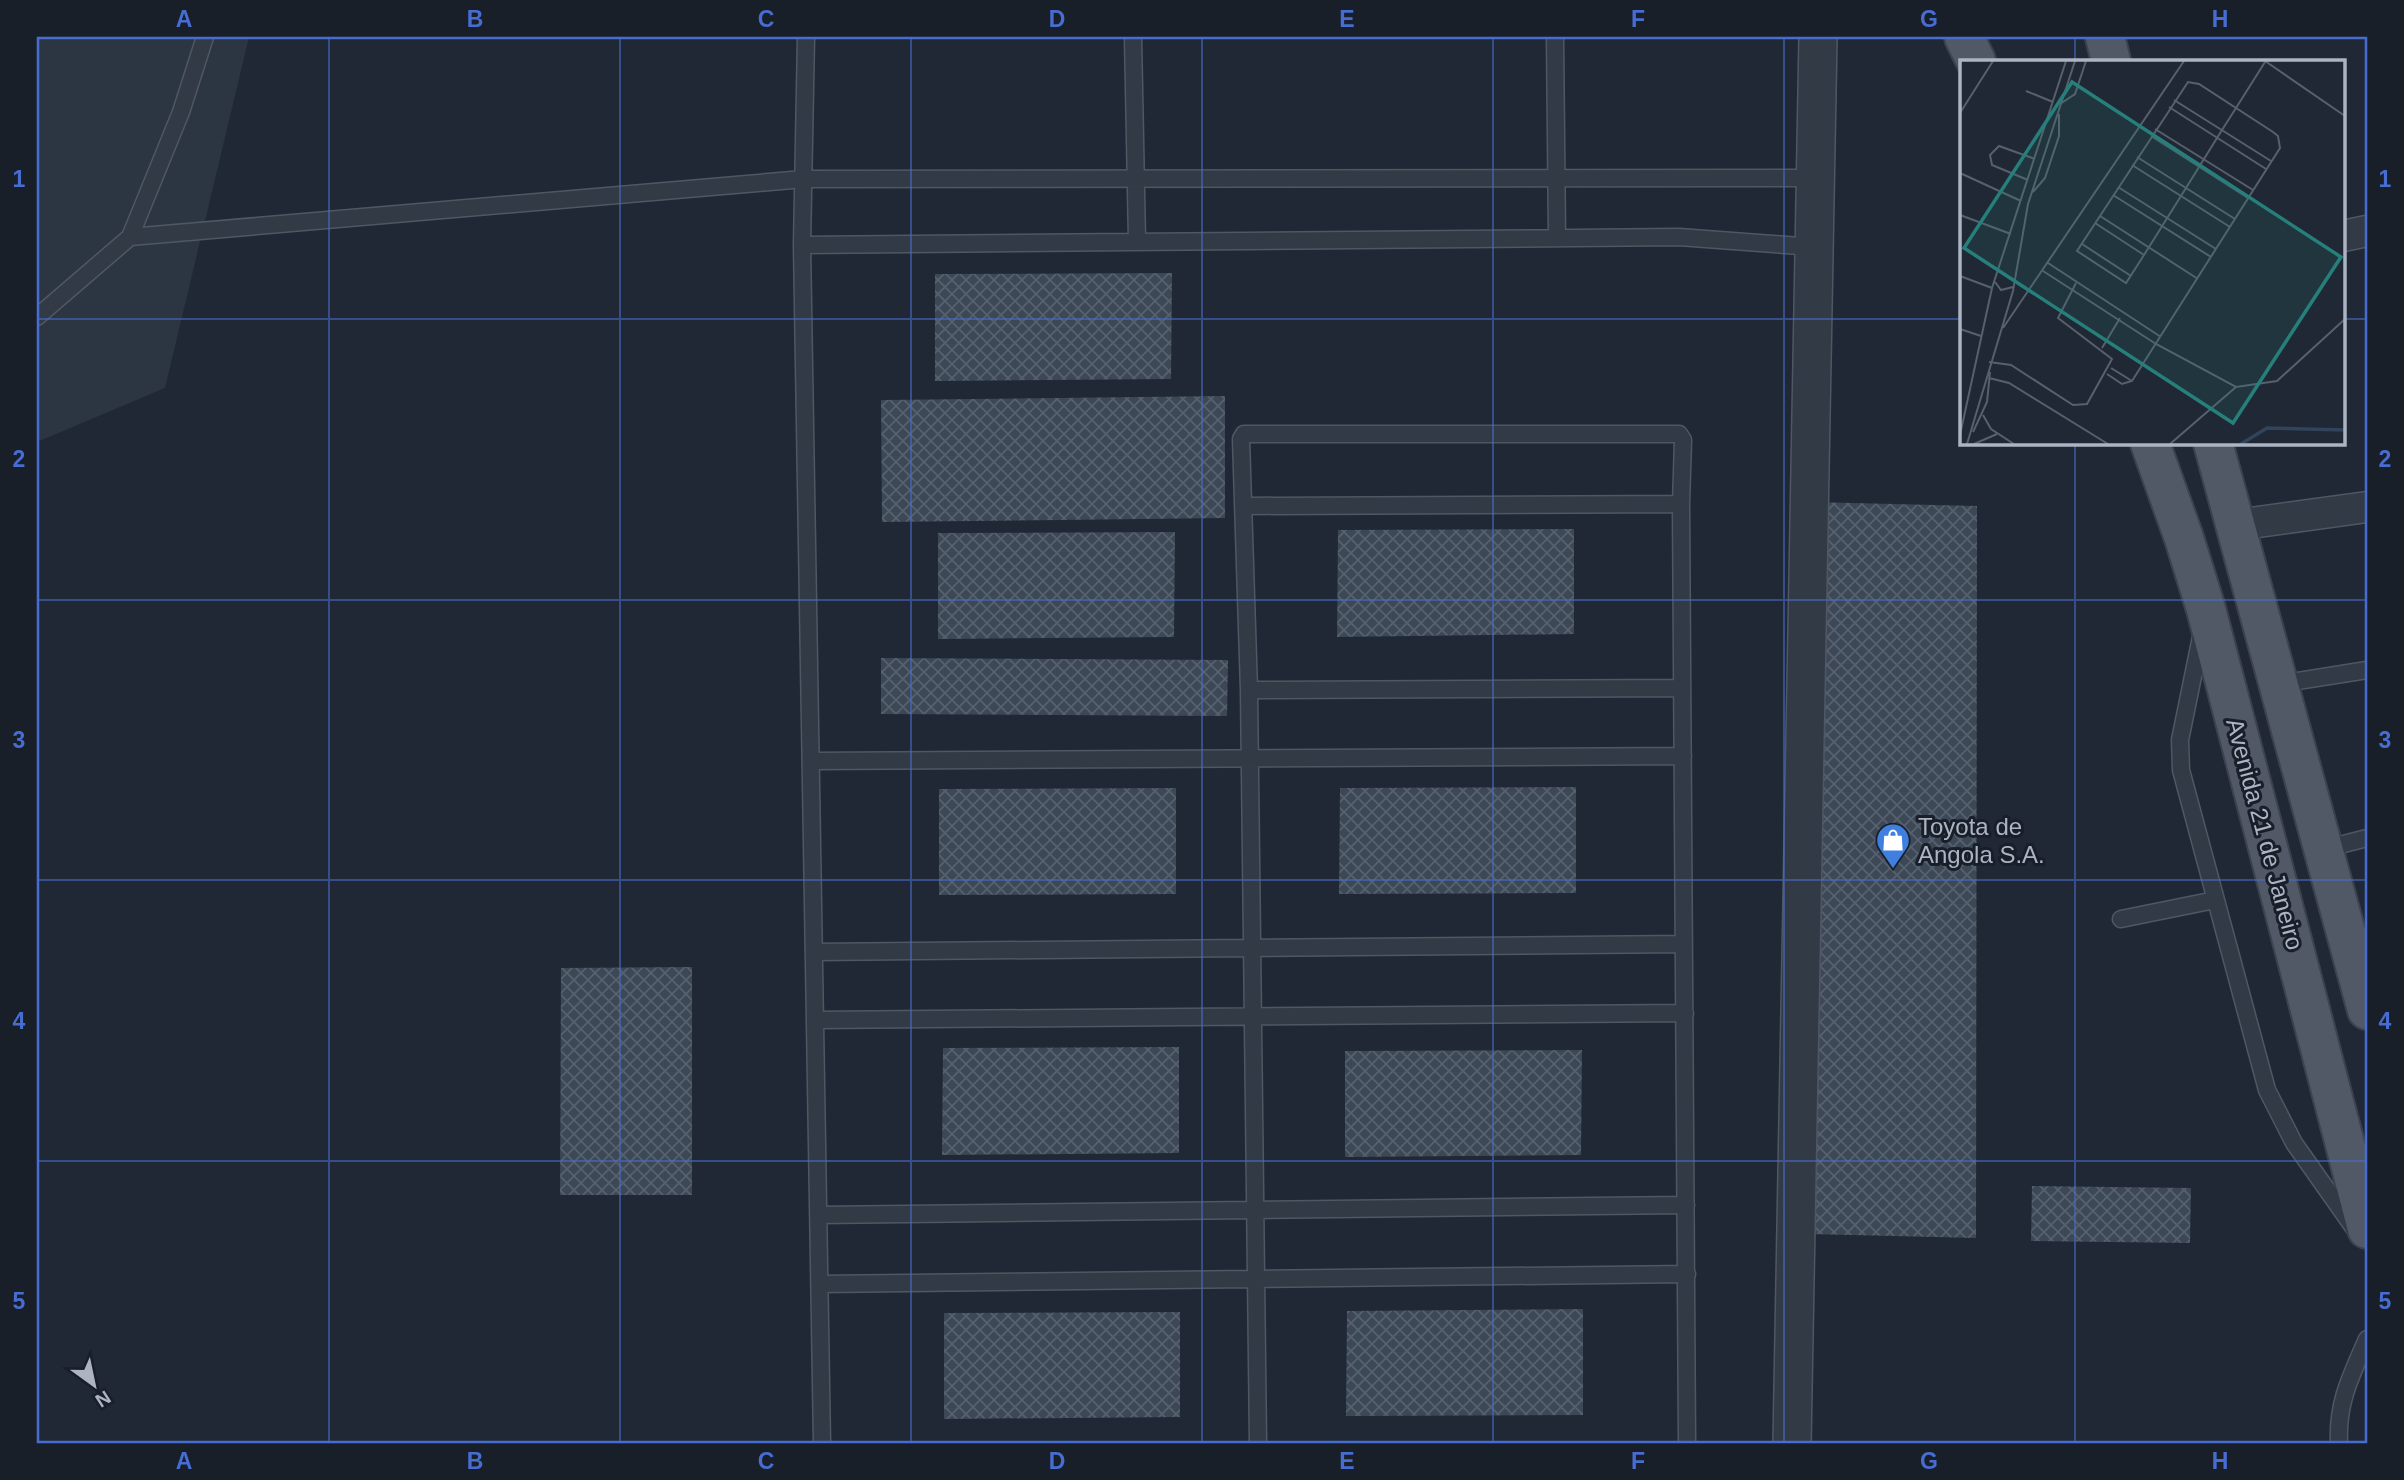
<svg xmlns="http://www.w3.org/2000/svg" width="2404" height="1480" viewBox="0 0 2404 1480" font-family="Helvetica,sans-serif">
<style>
.airport{fill:#2c3542}
.building{fill:url(#building-cross-hatch)}
.lines{fill:none;stroke-linecap:round;stroke-linejoin:round}
.service-casing{stroke:#505764;stroke-width:19}
.minor-casing{stroke:#505764;stroke-width:33}
.tertiary-casing{stroke:#505764;stroke-width:40}
.primary-casing{stroke:#3c434f;stroke-width:42}
.service{stroke:#323a45;stroke-width:16}
.minor{stroke:#323a45;stroke-width:30}
.tertiary{stroke:#323a45;stroke-width:37}
.primary{stroke:#505965;stroke-width:38}
.grid{fill:none;stroke:#486dd2;stroke-width:2;stroke-opacity:0.55}
.labels{text-anchor:middle;dominant-baseline:central;stroke-width:6;stroke-linejoin:round;paint-order:stroke}
.poi-label{font-size:24px;fill:#acb4c3;stroke:#181f29;text-anchor:start}
.street-label{font-size:24px;fill:#acb4c3;stroke:#181f29}
.inset-river{fill:none;stroke:#32435c;stroke-width:3.5}
.inset-road{fill:none;stroke:#57606d;stroke-width:2}
.view{fill:#277f7b;fill-opacity:0.15;stroke:#277f7b;stroke-width:3.5}
.inset-edge{fill:none;stroke:#acb4c3;stroke-width:3.5}
.neatline{fill:none;stroke:#486dd2;stroke-width:2.5}
.grid-label{font-size:23px;text-anchor:middle;font-weight:bold;fill:#486dd2}
</style>
<defs>
<pattern id="building-cross-hatch" width="8" height="8" patternUnits="userSpaceOnUse" patternTransform="scale(1.75)"><rect width="8" height="8" fill="#3d4857"/><path d="M0 0l8 8M0 8l8-8" fill="none" stroke="#56606e"/></pattern>
</defs>
<rect width="100%" height="100%" fill="#1f2834"/>
<path class="airport" d="M37,37h212l-84,351 -128,54z"/>
<path class="building" d="M1172,273l-1,106 -236,2v-107z
M1225,396v122l-343,4 -1,-122z
M1810,502l167,4 -1,732 -166,-4z
M1574,529v105l-237,3 1,-107z
M1175,532l-1,105 -236,2v-106z
M881,658l347,2 -1,56 -346,-2z
M1576,787v106l-237,1 1,-106z
M1176,788v106l-237,1v-106z
M692,967v228h-132l1,-227z
M1179,1047v106l-237,2 1,-107z
M1582,1050l-1,105 -236,2v-106z
M2032,1186l159,2 -1,55 -159,-2z
M1583,1309v106l-237,1 1,-105z
M1180,1312v105l-236,2v-106z"/>
<g class="lines">
<g class="service-casing">
<path id="service" d="M806,37l-4,208 20,1198
M1133,37l4,204
M1555,37l2,201
M130,237l51,-125 24,-75
M802,245l877,-8 134,10
M37,317l93,-80 674,-58 1010,-1
M1243,506l438,-2
M2202,632l-22,108 1,30 86,320 27,53 60,85
M2279,684l88,-14
M1249,690l433,-2
M811,761l872,-5
M2324,849l43,-11
M2121,919l94,-19
M814,952l870,-8
M815,1020l870,-7
M818,1215l868,-10
M820,1284l867,-10
M1258,1443l-9,-753 -8,-251 3,-5h435l4,6 -2,64 6,939
M2339,1443c-2,-41 12,-67 28,-104"/>
</g>
<g class="minor-casing">
<path id="minor" d="M2343,236l24,-5
M2236,525l131,-18"/>
</g>
<g class="tertiary-casing">
<path id="tertiary" d="M1792,1443l26,-1406"/>
</g>
<g class="primary-casing">
<path id="primary" d="M1964,37l12,24
M2105,37l6,24
M2150,443l34,95 22,71 161,620
M2213,443l154,567"/>
</g>
<use href="#service" class="service"/>
<use href="#minor" class="minor"/>
<use href="#tertiary" class="tertiary"/>
<use href="#primary" class="primary"/>
</g>
<path class="grid" d="M329,37v1406M620,37v1406M911,37v1406M1202,37v1406M1493,37v1406M1784,37v1406M2075,37v24M37,319h1924M2343,319h24M2075,443v1000M37,600h2330M37,880h2330M37,1161h2330"/>
<defs>
<g id="shop-pin" transform="scale(1.75)"><path d="M0 17L-7.5 6A9.5 9.5 0 1 1 7.5 6Z" fill="#3f7fe0" stroke="#181f29"/><path d="M-5-2.5h2.3a2.7 3.5 0 0 1 5.4 0H5L5.5 6h-11ZM-1.5-2.5h3a1.5 2.3 0 0 0-3 0Z" fill="#fff"/></g>
</defs>
<g fill-rule="evenodd">
<use href="#shop-pin" x="1893" y="840"/>
</g>
<g class="labels">
<g class="poi-label">
<text x="1918" y="826">Toyota de<tspan x="1918" dy="28">Angola S.A.</tspan></text>
</g>
<g class="street-label">
<text transform="translate(2265 834) rotate(75)">Avenida 21 de Janeiro</text>
</g>
</g>
<g transform="translate(1960 60)">
<rect width="385" height="385" fill="#1f2834"/>
<path class="inset-river" d="M281,384l26,-16 78,2"/>
<path class="inset-road" d="M305,1l80,55M66,31l27,11M214,40l97,61M100,44l15,-10 11,-33M209,47l97,62M0,53l33,-52M195,69l98,61M191,76l97,62M177,97l98,62M172,105l98,62M0,113l61,28M68,120l-36,-15 -2,-10 9,-9 36,13M158,127l98,62M73,132l12,-14 14,-42v-22M153,135l98,62M0,155l51,19M140,156l98,63M135,163l49,32M122,184l49,32M88,203l113,74M83,211l113,73 80,43 41,-6 68,-62M0,216l32,12M35,222l6,8 12,-3M43,268l181,-267M0,269l21,7M142,288l18,-30M29,302l22,3 62,40 14,-1 25,-45 -54,-41 18,-35M151,308l21,13M147,314l15,10 10,-3 148,-233 -2,-12 -5,-4 -74,-48 -11,-2 -111,169 49,32 18,-28 42,-67 13,-21 18,-29 5,-8 14,-22 29,-46M29,318l20,5 99,61M23,355l8,14 23,15M13,372l14,-30 3,-30M0,375l32,-147 74,-227M7,384l46,-153 15,-87 47,-143M14,384l23,-10M210,384l66,-57"/>
<path class="view" d="M112,22l269,175 -108,166 -269,-175z"/>
<rect width="385" height="385" class="inset-edge"/>
</g>
<rect width="2404" height="1480" fill="none" stroke="#181f29" stroke-width="77"/>
<g transform="translate(94 1385) rotate(147)" stroke="#181f29" stroke-width="5" paint-order="stroke">
<path d="M0-5L12 26L0 18L-12 26Z" fill="#acb4c3"/>
<text y="-10" font-size="19" font-weight="bold" text-anchor="middle" fill="#acb4c3">N</text>
</g>
<rect x="38" y="38" width="2328" height="1404" class="neatline"/>
<g class="grid-label">
<text x="184" y="27">A</text>
<text x="475" y="27">B</text>
<text x="766" y="27">C</text>
<text x="1057" y="27">D</text>
<text x="1347" y="27">E</text>
<text x="1638" y="27">F</text>
<text x="1929" y="27">G</text>
<text x="2220" y="27">H</text>
<text x="19" y="187">1</text>
<text x="2385" y="187">1</text>
<text x="19" y="467">2</text>
<text x="2385" y="467">2</text>
<text x="19" y="748">3</text>
<text x="2385" y="748">3</text>
<text x="19" y="1029">4</text>
<text x="2385" y="1029">4</text>
<text x="19" y="1309">5</text>
<text x="2385" y="1309">5</text>
<text x="184" y="1469">A</text>
<text x="475" y="1469">B</text>
<text x="766" y="1469">C</text>
<text x="1057" y="1469">D</text>
<text x="1347" y="1469">E</text>
<text x="1638" y="1469">F</text>
<text x="1929" y="1469">G</text>
<text x="2220" y="1469">H</text>
</g>
</svg>
